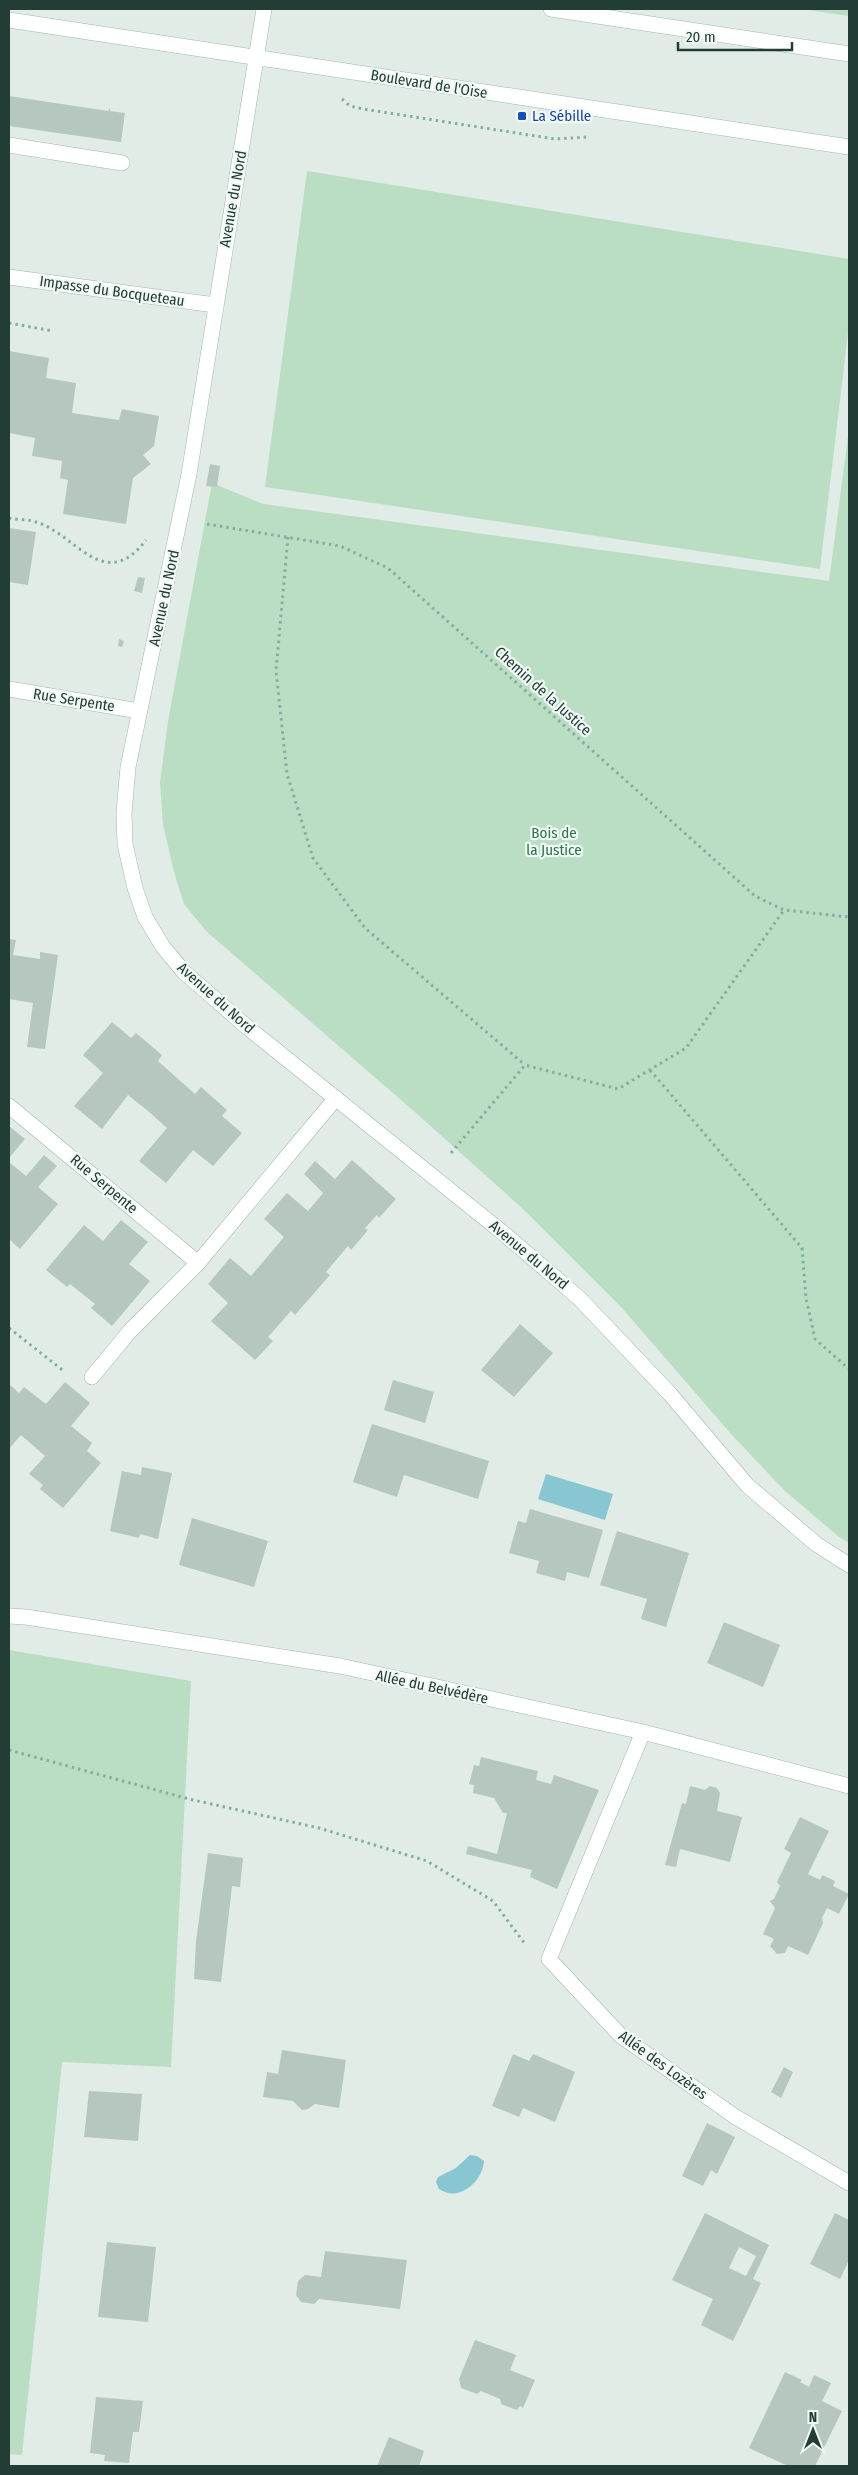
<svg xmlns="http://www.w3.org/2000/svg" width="858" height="2475" viewBox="0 0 858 2475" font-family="'Fira Sans Condensed',sans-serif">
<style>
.green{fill:#b9dec4}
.water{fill:#88c6d2}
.building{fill:#b6c7c0;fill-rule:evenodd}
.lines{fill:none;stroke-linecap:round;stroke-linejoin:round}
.lane-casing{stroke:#a4b4ae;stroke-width:16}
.street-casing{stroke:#a4b4ae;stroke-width:16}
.secondary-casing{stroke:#9fb8af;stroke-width:16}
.path{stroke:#81b0a2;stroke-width:3;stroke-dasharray:2.5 4;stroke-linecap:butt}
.lane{stroke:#fff;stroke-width:15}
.street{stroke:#fff;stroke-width:15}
.secondary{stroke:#fff;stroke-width:15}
.transit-dot{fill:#1a4fb4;stroke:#f2f8f5;stroke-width:2}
.labels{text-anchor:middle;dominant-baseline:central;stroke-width:4.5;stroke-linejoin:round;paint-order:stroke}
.street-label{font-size:15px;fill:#213d36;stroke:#f2f8f5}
.transit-label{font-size:15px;fill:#164399;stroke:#f2f8f5;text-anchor:start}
.park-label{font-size:15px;fill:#2a7448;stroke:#f2f8f5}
</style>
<rect width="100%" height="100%" fill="#e1ece7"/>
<path class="green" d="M801,9h48v7z
M307,171l542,88v65l-29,245 -555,-82z
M849,429v1114l-10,-6 -54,-46 -54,-57 -109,-126 -99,-99 -107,-96 -210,-182 -22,-27 -10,-32 -11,-48 -3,-42 8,-61 44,-238 51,21 566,77z
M9,1650l182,31 -20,386 -109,-5 -40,393 -13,-1z"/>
<path class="water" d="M546,1474l67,20 -8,26 -67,-21z
M470,2155l7,1 7,5c-1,20 -25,42 -45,28l-3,-7 2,-5 18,-9z"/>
<path class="building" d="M9,96l99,15 2,-3v3l15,2 -4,29 -112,-16z
M9,351l40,7 -3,20 30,5 -4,30 47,7 3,-11 37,7 -5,30 -11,9 8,9 -18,14 -7,46 -63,-10 5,-34 -8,-2 2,-17 -30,-5 3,-18 -26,-5z
M210,464l10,2 -3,21 -11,-1z
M9,528l27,4 -8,53 -19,-3z
M138,577l7,1 -3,15 -8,-2z
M119,639l5,2 -2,6 -4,-1z
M9,939l7,1 -3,15 27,4v-7l18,3 -13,94 -18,-2 6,-44 -24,-4z
M112,1022l19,16 5,-5 26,22 -4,6 37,33 6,-7 26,23 -5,6 20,17 -29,33 -20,-16 -27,33 -27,-22 28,-33 -19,-17 -20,-16 -26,34 -28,-23 29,-33 -20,-18z
M9,1126l16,13 -16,19z
M44,1155l13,11 -19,21 20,17 -38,45 -11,-10v-77l17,14z
M352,1160l44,39 -17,19 -2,-3 -12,13 3,2 -17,20 -3,-4 -22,26 4,3 -35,40 -4,-4 -23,26 5,4 -18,19 -44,-39 17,-18 -20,-19 22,-26 21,18 33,-39 -20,-18 23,-26 21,18 15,-18 -19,-19 11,-13 20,18z
M121,1220l27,22 -19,22 21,17 -38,45 -21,-18 4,-4 -25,-20 -3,3 -21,-17 38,-45 19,16z
M520,1324l33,29 -39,44 -33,-27z
M393,1380l41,12 -9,31 -41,-13z
M65,1382l25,21 -19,23 21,17 -5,8 14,12 -38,45 -23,-19 3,-4 -14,-11 16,-18 -24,-21 -12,14v-65l10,9 5,-6 22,17z
M372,1424l117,37 -11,38 -74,-24 -7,22 -44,-15z
M142,1467l30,6 -14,66 -18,-5 -1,4 -29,-7 12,-60 19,4z
M530,1509l73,21 -14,48 -22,-6 -2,9 -29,-8 3,-12 -30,-8 9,-32 8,2z
M192,1518l76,23 -14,46 -75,-22z
M617,1531l72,22 -23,74 -25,-8 6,-20 -47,-14z
M724,1622l56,23 -17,42 -56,-24z
M481,1757l57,14 -2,9 15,4 3,-9 45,15 -42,99 -27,-12 2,-7 -66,-16 2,-8 29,8 10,-41h-4l-9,-15 -21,-5 1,-8 -5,-1 5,-19 5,1z
M690,1786l15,4 5,-4 7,2 3,5 -3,18 25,6 -12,45 -50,-13 -4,18 -11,-2 17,-62 4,1z
M800,1817l29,14 -21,43 12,6 2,-5 13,6 -2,5 16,8 -10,20 -12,-6 -5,10 1,5 -15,32 -20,-9 -3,7 -8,1 -7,-8 4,-7 -11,-5 12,-26 -5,-7 4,-2 6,-13 -3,-4 14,-29 -7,-4z
M208,1853l35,5 -3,29 -8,-1 -11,96 -27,-3 2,-38z
M282,2050l64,10 -7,48 -24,-4 -7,5 -6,1 -9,-9 -30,-4 4,-25 11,2z
M513,2054l16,7 4,-7 42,18 -20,50 -32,-14 -4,9 -27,-11z
M784,2067l9,5 -12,26 -10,-6z
M89,2091l53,3 -4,47 -54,-4z
M707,2123l28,14 -18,37 -6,-4 -8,16 -21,-10z
M705,2213l64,32 -16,34 8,4 -28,58 -32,-16 12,-26 -41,-19zM739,2247l17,9 -10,20 -17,-8z
M835,2213l14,7v40l-9,19 -30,-15z
M107,2242l49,5 -8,75 -50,-5z
M325,2251l82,9 -7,49 -81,-10 -5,5 -13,-2 -5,-7 2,-14 7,-6 16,2z
M475,2340l41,15 -6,15 25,10 -12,28 -3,-2 -3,4 -16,-6 -1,-5 -19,-8 -4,3 -16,-6 -2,-9z
M785,2372l17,8 -2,2 9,5 5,-12 17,8 -9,18 20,10 -27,55h-27l-39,-18z
M96,2397l47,4 -4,31h-6l-4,31 -25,-2 1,-6 -15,-2z
M389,2437l35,14 -5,15h-42z"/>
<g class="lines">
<g class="lane-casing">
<path id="lane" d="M9,145l113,18
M9,277l206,28
M92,1377l38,-46 68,-68"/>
</g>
<g class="street-casing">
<path id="street" d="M9,689l130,22
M9,1106l189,157 138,-165
M9,1616l17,1 314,49 303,66 206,54
M643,1732l-94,227 72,77 113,80 115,67"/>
</g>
<g class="secondary-casing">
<path id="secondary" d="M264,9l-75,465 -61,293 -4,46 1,31 10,44 10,29 18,30 21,25 63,55 255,205 77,66 91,96 77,91 69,59 33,21
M551,9l298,45
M9,20l840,127"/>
</g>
<path class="path" d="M342,99l8,7 13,3 192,30 33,-2
M9,323l44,8
M9,518c8,2 19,1 27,4 39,11 68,73 110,18
M207,524l133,22 48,22 367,328 29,14 65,7
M288,537l-12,134 11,103 26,84 52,70 160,137
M650,1070l152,178 4,50 9,41 34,30
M451,1153l74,-88 93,24 68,-41 98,-138
M9,1328l56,44
M9,1750l180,49 130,29 108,33 66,40 32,43"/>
<use href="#lane" class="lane"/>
<use href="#street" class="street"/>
<use href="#secondary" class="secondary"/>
</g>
<rect class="transit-dot" x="517" y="111" width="10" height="10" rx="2.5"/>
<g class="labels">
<g class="street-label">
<text transform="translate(429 84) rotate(9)">Boulevard de l'Oise</text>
<text transform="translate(233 199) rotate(-80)">Avenue du Nord</text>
<text transform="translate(112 291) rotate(8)">Impasse du Bocqueteau</text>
<text transform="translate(164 598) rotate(-78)">Avenue du Nord</text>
<text transform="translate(543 691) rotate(42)">Chemin de la Justice</text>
<text transform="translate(74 700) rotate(9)">Rue Serpente</text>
<text transform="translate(216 998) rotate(42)">Avenue du Nord</text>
<text transform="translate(104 1184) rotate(40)">Rue Serpente</text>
<text transform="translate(529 1255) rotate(40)">Avenue du Nord</text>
<text transform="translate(432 1687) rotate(12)">Allée du Belvédère</text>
<text transform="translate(663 2065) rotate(36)">Allée des Lozères</text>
</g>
<g class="transit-label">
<text x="532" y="116">La Sébille</text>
</g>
<g class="park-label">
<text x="554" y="833">Bois de<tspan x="554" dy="17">la Justice</tspan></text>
</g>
</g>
<rect width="858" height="2475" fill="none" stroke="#213d36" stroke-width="20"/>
<g transform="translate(813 2430)" stroke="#f2f8f5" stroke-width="4" paint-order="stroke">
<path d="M0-4L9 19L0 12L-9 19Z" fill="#213d36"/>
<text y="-8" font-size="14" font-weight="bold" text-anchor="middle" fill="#213d36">N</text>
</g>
<path d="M678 42v8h114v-8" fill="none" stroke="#213d36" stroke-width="2.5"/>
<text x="686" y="42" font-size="15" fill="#213d36" stroke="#f2f8f5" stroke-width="4" paint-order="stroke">20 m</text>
</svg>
